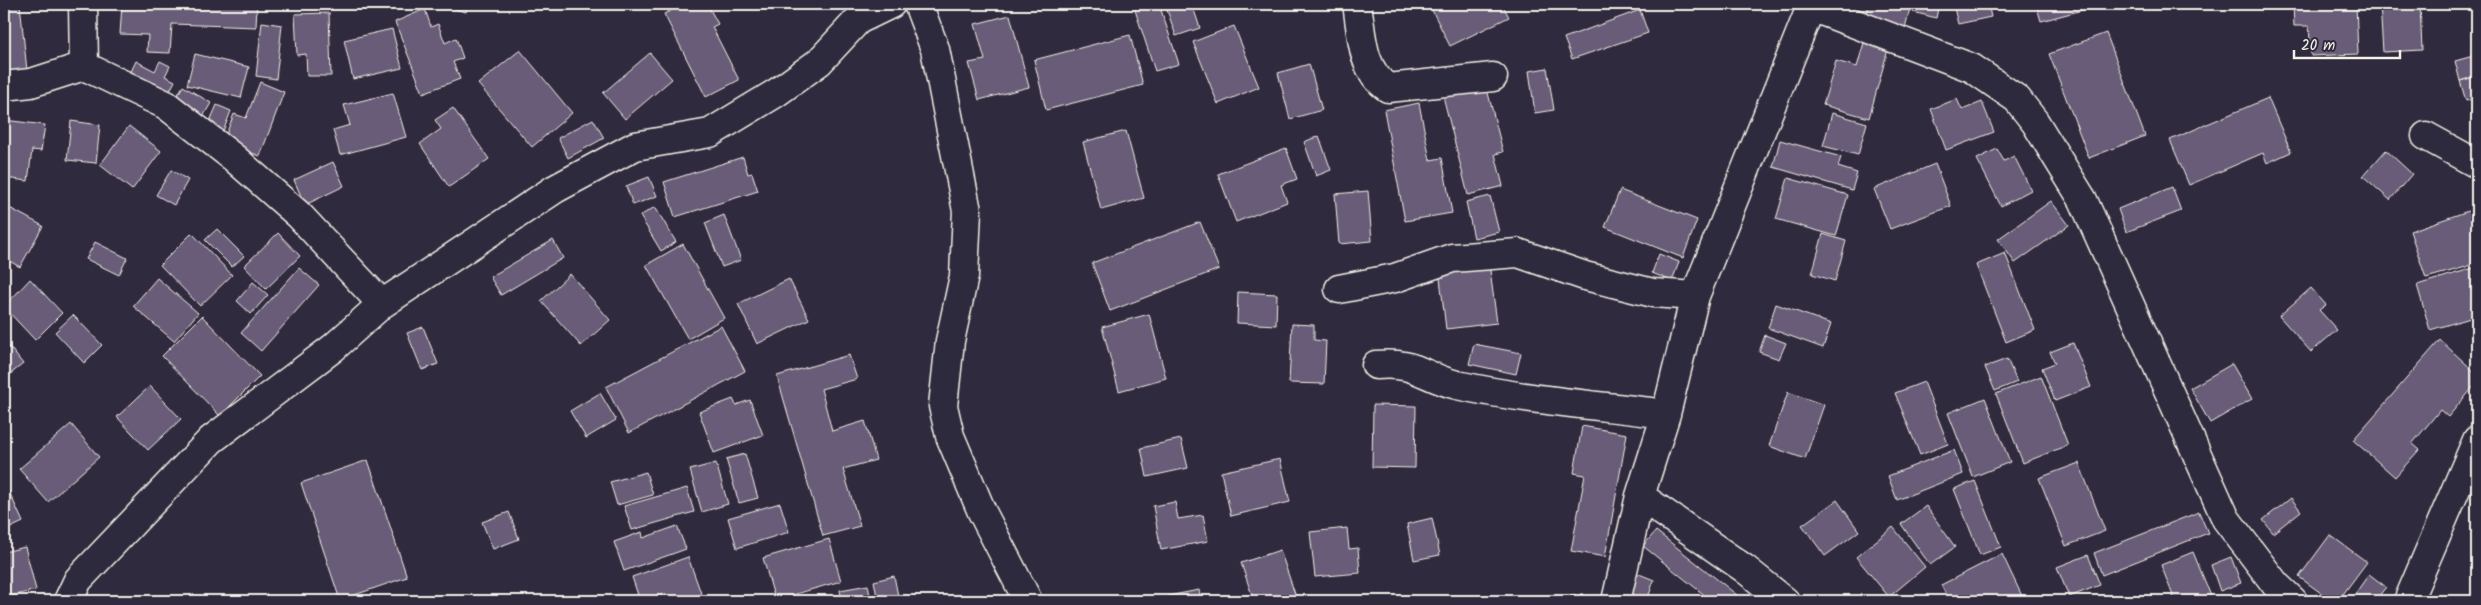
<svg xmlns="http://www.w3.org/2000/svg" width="2481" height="605" viewBox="0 0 2481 605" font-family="Kalam,sans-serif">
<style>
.building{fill:#695c78;stroke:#f4f1e8}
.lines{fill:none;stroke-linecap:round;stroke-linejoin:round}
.minor-casing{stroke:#f4f1e8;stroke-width:31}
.path{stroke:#f4f1e8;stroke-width:3;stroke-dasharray:5 4;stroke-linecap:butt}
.minor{stroke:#2f2a3d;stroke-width:28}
</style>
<rect width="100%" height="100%" fill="#2f2a3d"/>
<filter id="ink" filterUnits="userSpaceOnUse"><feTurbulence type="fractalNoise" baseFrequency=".02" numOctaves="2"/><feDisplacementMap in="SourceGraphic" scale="10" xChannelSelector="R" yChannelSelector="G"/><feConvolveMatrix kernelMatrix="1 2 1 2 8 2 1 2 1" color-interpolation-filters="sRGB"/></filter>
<g filter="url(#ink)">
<path class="building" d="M4,4h16l7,67 -23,2z
M122,4h135l-1,23 -84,-3 -2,29 -23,-1 1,-17 -28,-1z
M434,4h35l-3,8z
M684,4h23l11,20 -6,3 27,53 -33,17 -42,-83z
M1133,4h26l20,60 -24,7z
M1165,4h27l8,24 -24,8z
M1435,4h67l7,13 -59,29 -20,-40z
M1869,4h42l-7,28 -39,-10z
M1915,4h24l-3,14 -23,-6z
M1953,4h35l3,13 -33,7z
M2036,4h69l-64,17z
M2293,4h63l2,50 -47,2 -2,-30h-15z
M2380,4h40l2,46 -39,2z
M425,9l6,18 7,-3 7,19 11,-5 7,20 -10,4 7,17 -37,14 -28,-71z
M1640,10l8,23 -76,26 -8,-21z
M329,13l2,63h-24l-1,-22 -9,1 -2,-41z
M1010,15l19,72 -50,13 -10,-37 16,-3 -10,-36z
M262,22l20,3 -6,54 -20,-3z
M1234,26l25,61 -41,17 -25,-62z
M392,29l10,39 -49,11 -9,-39z
M2106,33l39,103 -56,22 -40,-104z
M1130,35l13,50 -97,25 -12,-50z
M1865,39l24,7 -20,72 -46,-13 13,-44 21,6z
M520,50l52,63 -40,34 -54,-63z
M650,53l22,26 -47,40 -22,-26z
M195,54l54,13 -8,31 -54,-13z
M2477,55v21l-17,5 -5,-20z
M136,61l19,10 5,-10 10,5 -5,10 10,5 -9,17 -38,-20z
M1309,64l13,46 -32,9 -12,-46z
M1547,68l7,42 -19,3 -6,-42z
M2477,76v22l-11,3 -6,-20z
M260,82l24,10 -24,64 -37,-14 11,-28 12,4z
M1486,85l17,67 -8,2 8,32 -35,9 -25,-99z
M183,86l28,17 -10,17 -29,-16z
M393,93l13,44 -66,18 -7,-25 17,-5 -6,-20z
M2268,98l23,54 -24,11 -4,-10 -74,32 -19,-45z
M1957,99l5,11 20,-8 12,30 -48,18 -15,-41z
M1419,103l11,57 12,-2 10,55 -47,8 -21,-111z
M217,105l14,6 -9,23 -15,-6z
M453,108l36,51 -40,28 -29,-43 21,-15 -6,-9z
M1832,113l35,10 -9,32 -35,-9z
M2477,116v17l-6,-15z
M593,119l11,19 -36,20 -10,-20z
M4,120l41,5 -4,26 -9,-1 -4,31 -24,-3z
M71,121l29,4 -4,38 -29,-3z
M129,126l32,25 -29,39 -32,-25z
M1126,131l18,67 -43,12 -18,-68z
M1319,136l12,34 -15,6 -12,-34z
M1780,140l61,17 -3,10 19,6 -5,17 -79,-23z
M1286,148l11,31 -16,6 6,17 -51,20 -18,-48z
M1997,149l7,12 10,-5 17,34 -30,16 -24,-47z
M2386,150l26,24 -22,26 -27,-24z
M743,157l5,17 4,-1 6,18 -83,26 -11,-35z
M333,162l11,24 -39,19 -11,-25z
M1935,164l16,42 -61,23 -16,-40z
M171,170l17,10 -14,25 -18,-10z
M649,177l8,19 -24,9 -7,-19z
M1788,178l60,17 -12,41 -60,-17z
M2172,187l9,24 -55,21 -8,-23z
M1620,190l77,30 -14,38 -78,-31z
M1368,191l4,50 -33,3 -4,-50z
M1490,196l9,36 -25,6 -8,-36z
M2051,201l18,24 -54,38 -17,-24z
M4,205l39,21 -23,41 -16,-9z
M655,207l21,35 -15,9 -21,-35z
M2477,208v53l-11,6 -40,11 -16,-47z
M724,215l17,45 -19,7 -17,-44z
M1200,222l19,47 -109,42 -18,-48z
M217,229l27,27 -12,11 -27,-27z
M192,233l40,42 -32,31 -40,-41z
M278,233l22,23 -34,33 -22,-23z
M1823,234l23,7 -11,40 -23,-7z
M553,240l10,18 -62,37 -11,-18z
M95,242l32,16 -8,17 -33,-16z
M683,244l41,74 -36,21 -42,-74z
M2005,253l30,77 -29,12 -30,-77z
M1659,254l20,8 -7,19 -20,-8z
M1489,263l8,60 -51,6 -7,-59z
M2477,267v49l-47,14 -13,-45z
M299,268l20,17 -58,66 -20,-18z
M570,274l40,46 -29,26 -40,-45z
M157,278l41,35 -24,28 -41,-35z
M30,279l32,34 -27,27 -31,-33z
M789,279l20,40 -52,25 -19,-40z
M253,282l15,13 -17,19 -14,-13z
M2311,288l15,17 -7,5 18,20 -26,22 -32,-36z
M1238,292l39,2 -1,31 -39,-2z
M1776,304l55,20 -8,24 -55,-20z
M1149,314l17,64 -47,13 -17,-64z
M73,315l29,30 -18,18 -29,-31z
M202,316l58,60 -40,40 -58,-60z
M1292,324l22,1v15l12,1 -2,43 -35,-1z
M721,326l24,45 -116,62 -23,-46z
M423,327l15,37 -16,6 -15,-37z
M1765,335l21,8 -7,16 -20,-7z
M4,340l19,24 -19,15z
M2440,340l37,34v9l-29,34 -8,-7 -28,34 7,6 -24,27 -42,-37z
M2073,343l18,44 -36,14 -13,-33 13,-5 -5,-11z
M1474,344l47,9 -5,21 -47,-10z
M849,355l8,24 -36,10 11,42 33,-10 11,39 -33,9 17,57 -37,10 -46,-160z
M2007,359l10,23 -22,9 -10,-24z
M2232,364l20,35 -42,24 -20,-35z
M2041,376l27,69 -45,18 -27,-69z
M1924,382l24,62 -28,11 -25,-62z
M150,386l31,33 -33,31 -31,-33z
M1788,392l36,13 -19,54 -36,-13z
M600,393l16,27 -30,18 -16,-27z
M1985,398l25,64 -37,15 -25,-64z
M733,399l3,6 14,-5 13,35 -49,18 -15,-41z
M1373,405l43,1 -1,62 -43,-1z
M71,424l28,33 -51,45 -29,-33z
M1582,426l45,8 -22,123 -34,-6 14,-76 -11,-2z
M1181,439l7,29 -41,9 -6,-29z
M1954,450l9,24 -66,26 -9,-24z
M745,454l13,44 -19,5 -13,-44z
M1280,459l10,43 -59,14 -10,-44z
M368,460l39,117 -67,23 -39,-117z
M716,463l12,41 -26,8 -12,-42z
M2079,463l26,68 -39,15 -27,-68z
M646,472l7,23 -36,10 -7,-23z
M1975,481l26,66 -21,8 -26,-66z
M6,485l17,37 -19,9v-45z
M687,488l7,24 -62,18 -8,-24z
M2291,498l10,13 -28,22 -10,-13z
M1837,500l22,31 -34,25 -23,-31z
M1175,502l3,17 25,-4 5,26 -47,9 -8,-44z
M780,503l9,29 -52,16 -9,-30z
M1926,506l29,41 -25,18 -29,-41z
M509,512l10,27 -26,10 -11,-27z
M2199,512l9,21 -106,42 -8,-22z
M1432,518l8,37 -26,5 -7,-36z
M677,526l9,23 -62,22 -10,-29 28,-10 1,6z
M1893,527l32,40 -36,30 -33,-40z
M1347,528l2,21 9,-1 2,25 -45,4 -5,-45z
M1656,531l81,64 -5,6h-20l-69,-55z
M2330,535l37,27 -29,39h-6l-33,-24z
M829,539l12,42 -66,19 -12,-42z
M25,547l11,43 -32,8v-46z
M1280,550l17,50 -43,1 -13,-38z
M2193,552l20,49h-38l-14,-36z
M2002,554l20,42 -10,5h-63l-8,-16z
M2088,555l12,30 -31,12 -12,-30z
M688,557l14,39 -16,5h-46l-8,-24z
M2231,557l10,26 -21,8 -9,-26z
M1634,572l20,8 -7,21h-23z
M2369,574l17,13 -11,14h-25z
M894,576l5,25h-21l-4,-20z
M868,585l3,16h-29l-2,-11z
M1199,590l2,11h-32l-1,-5z
M377,596l1,5h-17z"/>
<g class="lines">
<g class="minor-casing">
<path id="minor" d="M83,4l1,62
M918,4l17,45 32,162 -3,65 -14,65 -7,65 7,30 32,76 46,89
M1357,4c5,30 4,66 31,84l105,-11
M1811,7l161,61 45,31 18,23 48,78 143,319 50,66 17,16
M4,86l27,-3 53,-17 82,39 68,53 65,57 83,89
M2426,136l51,28
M1339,289l56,-11 57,-20 66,-5 67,23 68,17 42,3
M1376,365c40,-4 47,12 81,20 68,15 139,20 209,29
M1640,496l105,73 40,32
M68,601l10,-21 133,-140 122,-92 49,-44 173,-115 80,-43 75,-13 66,-40 43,-31 39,-42 33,-16
M1616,601l24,-105 26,-82 29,-118 117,-292
M2408,601l69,-161"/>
</g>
<path class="path" d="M1390,601h18
M1508,601l76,-6"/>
<use href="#minor" class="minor"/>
</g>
</g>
<rect width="2481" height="605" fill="none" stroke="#2f2a3d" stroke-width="20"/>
<rect x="10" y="10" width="2461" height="585" fill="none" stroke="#f4f1e8" stroke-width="2" filter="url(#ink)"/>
<path d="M2294 50v8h106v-8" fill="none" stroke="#f4f1e8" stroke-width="2.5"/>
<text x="2301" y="50" font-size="15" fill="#f4f1e8" stroke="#2f2a3d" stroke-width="4" paint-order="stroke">20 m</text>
</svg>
